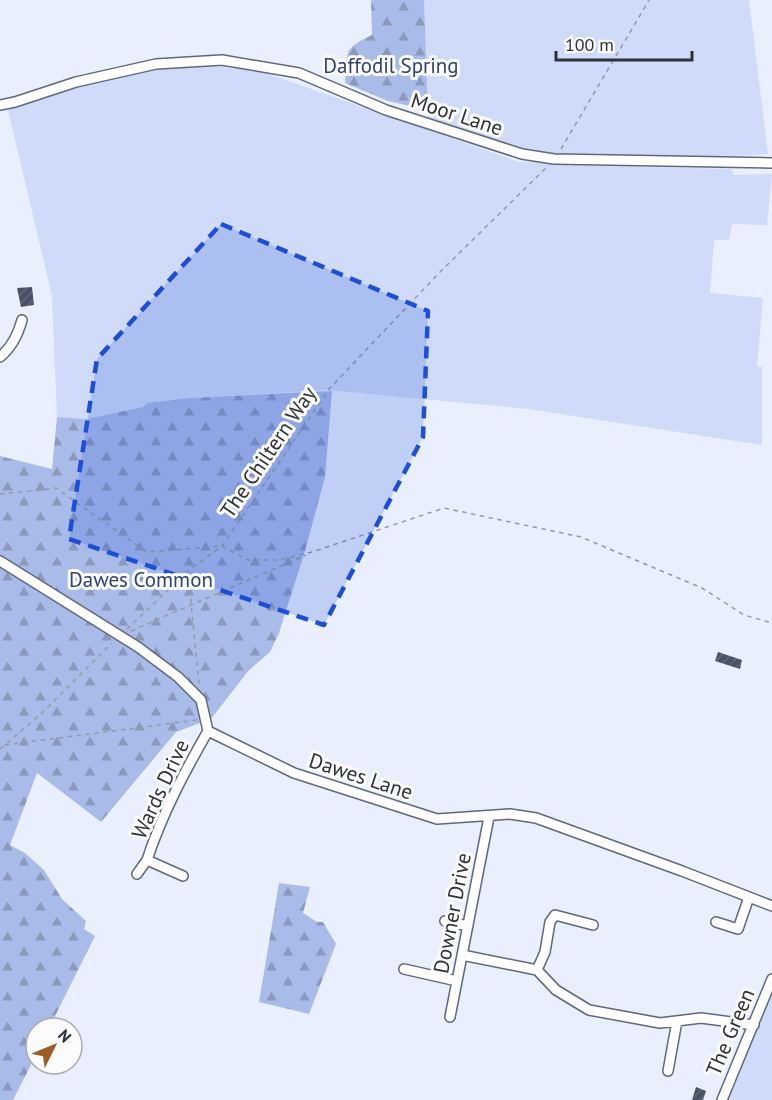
<svg xmlns="http://www.w3.org/2000/svg" width="772" height="1100" viewBox="0 0 772 1100" font-family="'PT Sans',sans-serif">
<style>
.green{fill:#cfdbf8}
.forest{fill:url(#forest-firs)}
.building{fill:url(#building-hatch)}
.lines{fill:none;stroke-linecap:round;stroke-linejoin:round}
.minor-casing{stroke:#60687d;stroke-width:12}
.path{stroke:#9499a5;stroke-width:1.5;stroke-dasharray:4.5 4.5;stroke-linecap:butt}
.minor{stroke:#fff;stroke-width:9}
.marked{fill:#1d4ed8;fill-opacity:0.2;stroke:#1d4ed8;stroke-width:4.5;stroke-dasharray:12 8;stroke-linejoin:round}
.labels{text-anchor:middle;dominant-baseline:central;stroke-width:6;stroke-linejoin:round;paint-order:stroke}
.park-label{font-size:21px;fill:#2e4279;stroke:#fcfcfc}
.street-label{font-size:21px;fill:#2d313b;stroke:#fcfcfc}
</style>
<defs>
<pattern id="forest-firs" width="22" height="20" patternUnits="userSpaceOnUse" patternTransform="scale(1.5)"><rect width="22" height="20" fill="#a9bbe8"/><path d="M5 1l3.5 6h-7zM16 11l3.5 6h-7z" fill="#8a99bd"/></pattern>
<pattern id="building-hatch" width="6" height="6" patternUnits="userSpaceOnUse" patternTransform="scale(1.5)"><rect width="6" height="6" fill="#4a5266"/><path d="M-1 1l2-2M0 6l6-6M5 7l2-2" fill="none" stroke="#626879"/></pattern>
</defs>
<rect width="100%" height="100%" fill="#e9effd"/>
<path class="green" d="M424,0h325l19,154 -99,5 -107,-3 -56,-10 -78,-27z
M214,66l49,6 256,90h25l12,3 175,4 3,6 38,-1 -5,51 -35,-1 -3,16h-15l-4,53 53,5 -6,68 5,1v78l-234,-36 -200,-19 -138,8 -43,5 -4,4 -57,12 -29,-2 -5,-121 -44,-186 84,-28 65,-12z
M772,988v112h-46z"/>
<path class="forest" d="M371,0h53l4,110 -40,-9 -43,-18c3,-32 -3,-34 27,-48z
M332,391l-7,86 -20,74 -26,82 -9,19 -21,18 -38,49 -35,13 -75,90 -64,-49 -27,72 15,8 19,17 18,29 24,22 -2,8 11,7 -46,92h-13v27l-23,45h-13v-644l52,13 5,-52 29,2 57,-12 4,-4 43,-5z
M279,883l31,4 -7,26 14,9h6l13,22 -27,70 -50,-12z"/>
<path class="building" d="M32,287l2,18 -13,2 -4,-19z
M718,652l24,8 -2,9 -25,-8z
M696,1087l10,4 -3,9h-11z"/>
<g class="lines">
<g class="minor-casing">
<path id="minor" d="M0,105l15,-3 61,-20 80,-18 66,-4 77,13 87,37 136,44 32,5 218,4
M0,357c12,-10 18,-22 22,-37
M0,561l138,86 40,30 23,23 7,31 86,42 143,46 73,-5 26,4 146,53 90,35
M137,874l10,-14
M183,876l-36,-16c15,-46 37,-87 61,-129
M445,921l23,5
M716,922l22,7 11,-32
M462,955l75,15 19,20 33,20 71,13 41,-5 53,7
M404,969l53,12
M537,970l8,-18 5,-30 5,-7 38,10
M450,1017l39,-200
M668,1071l9,-50
M722,1100l50,-121"/>
</g>
<path class="path" d="M561,149l88,-149
M0,494l56,-6 91,64 75,-6 26,14h31l33,-8 132,-44 137,29 121,51 42,27 28,8
M188,572l11,112
M127,629l61,-58 34,-25 108,-158 111,-117 106,-104
M131,631l175,-76
M5,745l192,-25
M0,749l42,-36 70,-70"/>
<use href="#minor" class="minor"/>
</g>
<path class="marked" d="M221,224l207,87 -5,126 -99,188 -255,-86 28,-180z"/>
<g class="labels">
<g class="park-label">
<text x="391" y="65">Daffodil Spring</text>
<text x="141" y="579">Dawes Common</text>
</g>
<g class="street-label">
<text transform="translate(457 114) rotate(18)">Moor Lane</text>
<text transform="translate(268 452) rotate(-56)">The Chiltern Way</text>
<text transform="translate(361 776) rotate(18)">Dawes Lane</text>
<text transform="translate(160 789) rotate(-65)">Wards Drive</text>
<text transform="translate(452 913) rotate(-79)">Downer Drive</text>
<text transform="translate(730 1032) rotate(-67)">The Green</text>
</g>
</g>
<g transform="translate(54 1046) rotate(47)"><circle r="28" fill="#fcfcfc" stroke="#a9abaf" stroke-width="1.5"/>
<path d="M0-4.5L10 22L0 15L-10 22Z" fill="#9c5c25"/>
<text y="-9" font-size="16" font-weight="bold" text-anchor="middle" fill="#2d313b">N</text>
</g>
<path d="M556 51v9h136v-9" fill="none" stroke="#2d313b" stroke-width="3"/>
<text x="565" y="51" font-size="18" fill="#2d313b" stroke="#fcfcfc" stroke-width="4.5" paint-order="stroke">100 m</text>
</svg>
